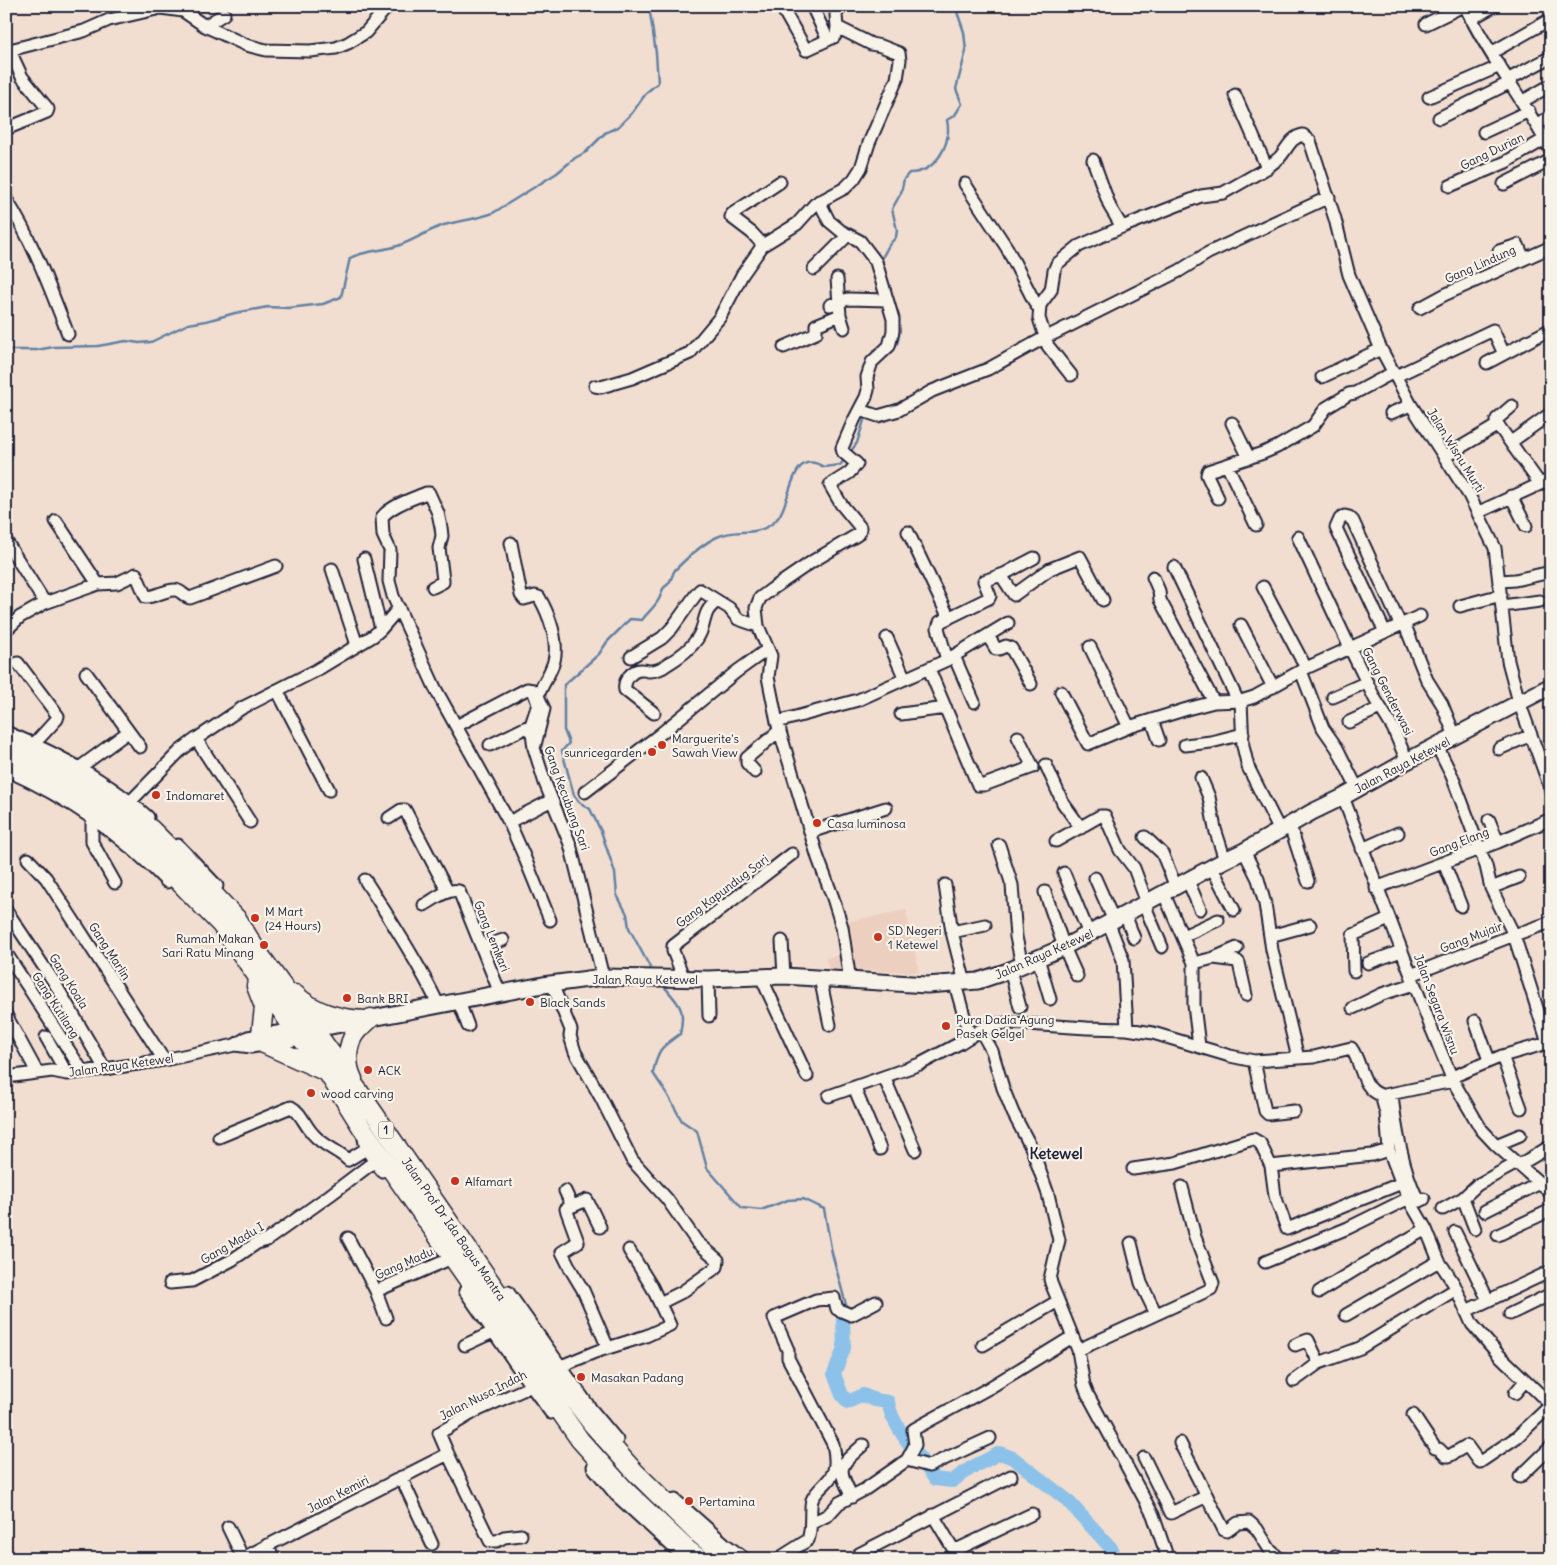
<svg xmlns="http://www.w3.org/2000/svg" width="1557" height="1565" viewBox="0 0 1557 1565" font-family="Delius,sans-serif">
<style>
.built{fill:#edcfbf}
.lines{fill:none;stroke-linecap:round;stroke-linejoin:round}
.stream{stroke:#6281a4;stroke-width:2.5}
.river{stroke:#8cc1ea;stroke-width:14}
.minor-casing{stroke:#22223b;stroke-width:15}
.major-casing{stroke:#22223b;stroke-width:19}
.highway-casing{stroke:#22223b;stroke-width:21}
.minor{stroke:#f7f3e8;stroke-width:11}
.major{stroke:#f7f3e8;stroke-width:15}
.highway{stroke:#f7f3e8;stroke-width:18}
.poi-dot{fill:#c8321e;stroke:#f7f3e8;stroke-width:2}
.labels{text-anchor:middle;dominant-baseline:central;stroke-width:4.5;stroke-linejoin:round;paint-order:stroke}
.shield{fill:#f7f3e8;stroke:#62616f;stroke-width:1}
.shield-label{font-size:11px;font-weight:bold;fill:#22223b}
.street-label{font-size:12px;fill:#22223b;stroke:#f7f3e8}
.poi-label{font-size:12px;fill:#22223b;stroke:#f7f3e8;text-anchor:start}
.quarter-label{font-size:15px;font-weight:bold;fill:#22223b;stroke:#f7f3e8}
</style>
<rect width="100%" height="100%" fill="#f1ded0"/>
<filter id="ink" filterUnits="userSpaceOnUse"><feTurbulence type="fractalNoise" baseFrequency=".02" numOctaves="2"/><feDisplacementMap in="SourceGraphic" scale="10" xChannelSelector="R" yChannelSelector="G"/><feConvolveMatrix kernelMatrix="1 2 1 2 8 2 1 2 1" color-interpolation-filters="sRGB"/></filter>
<g filter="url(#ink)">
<path class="built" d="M906,910l13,62 -67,-2 -11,-47z
M838,955l4,15 -13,3 -3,-15z"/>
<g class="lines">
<path class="stream" d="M884,269l-2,-11 7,-13 7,-8 1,-7 -5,-21 9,-16 3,-14 5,-6c27,0 43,-29 38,-53l8,-5 7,-11 -6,-15 10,-38 -2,-19 -9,-26
M6,350h31l16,-3 45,-1 28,-5 13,2 12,-1 37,-18 18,-3 29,-8 33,-6 20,1 35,-4 18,-7 9,-39c14,-7 29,-7 44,-11 18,-5 32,-16 50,-22 16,-4 33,-6 49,-12l64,-40 18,-15 11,-6 19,-19 13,-6 14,-14 15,-21 11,-9 -2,-30 -7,-47
M892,350c9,-9 8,-20 6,-32
M875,368l10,-11
M850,452l7,-9 8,-26
M653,973l-24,-45 -2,-14 -10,-19 -2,-22 -14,-42 -11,-22 -11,-7 -5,-7 -12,-44 7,-8 -5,-13v-45l35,-31 8,-12 23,-23 12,1c5,-7 13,-13 17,-21 2,-3 2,-7 4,-10 2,-4 3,-2 5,-5 4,-4 4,-10 7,-14 10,-10 29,-27 42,-33 21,-10 42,2 60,-18 15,-15 12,-73 47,-52l16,-2 5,-6
M663,985c16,20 23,22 17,49 -20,14 -22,15 -27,39l14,21 15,27 15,10 10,37 35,40 19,2 27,-10 15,-1 21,10 8,44 14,52"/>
<path class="river" d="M843,1319l1,29 -10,26 8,21 6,7 15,-7 12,5 13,2c4,25 32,55 47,77l17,2 19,-13 29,-15 13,5 54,42 44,48 2,11"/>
<g class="minor-casing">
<path id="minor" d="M781,6l25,44 28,-13 2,-3 1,-7
M812,6l16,34
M1465,6c24,51 60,95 86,145
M1471,19l23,-13
M1426,24l37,-18
M205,26l19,-12
M6,51l78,-20 25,-11 52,-12 22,3 22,15 41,19 20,5 44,1 26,-3 12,-5 18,-11 22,-26
M1491,53l58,-33
M1509,79l42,-22
M1429,97l71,-31
M1523,101l28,-16
M1439,118l72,-36
M1536,124l15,-7
M6,129l41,-17 1,-3 -26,-32 -12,-26
M1484,132l45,-21
M1093,160l17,47 12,20
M1267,168c4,-4 9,-7 13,-11 7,-8 11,-20 23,-22l7,6 25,78 14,56 32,74 30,56 58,90 26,53 13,113 11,41 32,88
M965,184l42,64 28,55 1,2h4
M1504,184l47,-24
M1450,186l56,-24 39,-23
M6,199c27,42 44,89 62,135
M819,201l10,20 12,10 19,10 16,21 17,57v12l-4,15 -17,16 -5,15 1,13 -2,7 -12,23 -12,28 1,4 14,12 -8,9 -19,12 11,19 19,23v4l-3,4 -44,26 -41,28 -12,9 -4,10 2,18 13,30 -3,21 9,45 41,136 15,40 9,29 8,54
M763,245l-11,-12 -21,-16 1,-3 48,-32
M1499,251l19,-6 6,14
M814,269l34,-34
M837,279l3,36 4,13
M830,305l18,-6 39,1
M1420,308l24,-13 107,-48
M1053,334l126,-63 29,-18 121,-56
M784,347l32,-14v-8l24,-10
M1487,363l64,-34
M1071,375l-23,-29 -9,-28 1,-13 11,-15 3,-19 3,-7 22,-18 43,-19 79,-31 22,-3 44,-25 -32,-73
M1396,376l97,-46 11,24
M1322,377l59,-28
M595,386l6,1 31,-9 58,-25 30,-36 22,-42 21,-30 34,-21 18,-20 30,-16 9,-9 7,-11 8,-25 28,-64 3,-19 -1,-7 -18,-7 -10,-2 -34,-17 -1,-12 4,-9
M860,410l18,6 21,-6 33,-19 56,-22 56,-31
M1391,413l20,-8
M1232,423l17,35
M1498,425l-2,-4 1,-2 15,-13
M1511,442l36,-26
M1444,457l54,-32 42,59
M1227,465l29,60
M1511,496l15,30
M1218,498l-11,-23 1,-4 55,-18 14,-6 36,-21 13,-18 23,-14 6,-1 39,-21
M1479,512l72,-33
M56,521l42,63
M908,532l41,86
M1298,537l52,111 25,51 18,29 14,33
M6,541l39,62
M511,543l10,52 3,4 11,-3 4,1c10,17 20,44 15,64 -3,12 -12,23 -16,35l6,13 -9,36
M364,559l17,70
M1174,567l64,134
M332,569l25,76
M1001,575l13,20 36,-26 30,-12 23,43
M1153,577l6,14 1,9 54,102
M1500,581l15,-1 36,-8
M433,587l10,-5v-2l-4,-32 3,-12 -1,-9 -3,-14 -9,-20h-3c-14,6 -34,12 -44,24l1,18 7,15 -1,31 4,15 43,94 73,132 15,34 26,64
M1263,587l43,81
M1460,606l41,-11
M1502,606l38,-5
M1404,623l23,57 15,24 13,32
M1241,625l32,62
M6,630l14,-13 25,-14 53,-19 19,-1 19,-9 10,23c10,0 20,-8 30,-7 5,1 9,7 14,8l86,-32
M1385,632l-49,-104 4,-9 5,-3 4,1 4,4 47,103
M988,636l8,13h3l7,-3 5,2 20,36
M887,638l18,41
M1090,647l39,80
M954,656l20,46
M631,657l31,-19 10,-10 25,-35 3,-3 29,18 9,11 20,7
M947,660l-9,-32 2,-6 49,-24 1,-2 -6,-15 20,-7 30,-16
M18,663l40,53 -1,3 -23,25
M929,669l49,116h6l49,-18 -15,-30
M1301,671l22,57 14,20 20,40
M86,673l54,74
M277,690l52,100
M1061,692l27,52 41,-17 58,-18 27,-7 27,-1 13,-4 50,-28 116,-53
M1333,697l34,-15
M1241,701l2,45 5,21 32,64
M654,713l-29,-23c-2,-9 7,-21 17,-20 6,0 3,1 8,1 6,0 13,-3 18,-7 10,-6 22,-15 29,-25 11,-16 3,-27 21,-38
M901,714l45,-6
M1152,720l7,20
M777,722l81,-22 89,-40 61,-37
M1349,722l31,-14
M462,723l65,-34 6,1 5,14 -7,21 3,23 11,35 25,61 33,133
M6,732c51,21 101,48 142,85
M490,745l41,-20
M1185,745l26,-3 32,-8
M1437,746l15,30 34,90 5,22 23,47 34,108
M1499,749l32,-14
M1046,765l17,38 18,25
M79,768l49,-36
M6,770c60,27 116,65 161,112
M755,772l-8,-9v-5l33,-28
M1201,778l8,19 6,32 10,31
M585,792l74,-57 77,-63 32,-23
M1343,797l89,233 21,51 28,48 15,16 55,48
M130,802l50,-51 16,-12
M92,818v24l23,41
M389,818l12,-8h4l43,82
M1489,820l9,22
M250,822l-54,-83 46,-31 73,-37 58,-35 8,-7 18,-21
M509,822l43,-22
M1290,826l18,55
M810,832l76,-24
M1145,837l17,16 14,34
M1056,841l44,-25h5l15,34 14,18 13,35
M178,845l39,41
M999,845l13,40 4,52 6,28
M1362,849l36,-16
M1244,851l14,28 7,25 7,46 26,108
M28,859l18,19 118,182
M1444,863l17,43
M1212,868l22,42
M1064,873l25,61
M1095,878l19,43
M365,880c26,41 53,82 74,126
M1188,881l12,28
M945,885l7,47 13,51
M1376,888l122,-46 53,-23
M1491,888l28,-11
M1045,892l19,55 13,29
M1164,894l30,69v42l5,41
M1144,904l18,43
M424,905c10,-5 23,-17 35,-14l41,102
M6,910l48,72 51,87
M1125,914l9,24
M1109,924l14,36 4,69
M952,932l33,-7
M1183,936l35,-16
M1270,936l40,-11
M782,941l2,35
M482,947l21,-7
M6,953l77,119
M1038,958l12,41
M1214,958l23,3 2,2 7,32
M1194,963l20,-5 23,-10
M1368,963l33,-12
M1010,970l10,37
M1354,971l-1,-36 36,-16
M1411,975l103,-40 37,-13
M761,977l46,99
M820,978l10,47
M684,979l-11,-28v-5l119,-92
M708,979l1,37
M552,984l19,46 -1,6 5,16 26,46 31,62 35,39 30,43 21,18 -1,7 -3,2 -32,23 -22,11
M955,984l15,53
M459,1002l9,24
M1353,1008l29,-14 32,-10
M6,1015l31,57
M1475,1021l14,39
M981,1031l11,20 11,37 10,25 19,36 16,45 11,46 -9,39 1,4 27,67 6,35 4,10 65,120 15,44
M46,1037l21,37
M235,1045l13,-8 46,-8
M1502,1056l19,52
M1254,1061l11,50 3,3 26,-3
M6,1077l46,-6 15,3 38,-5 59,-9 71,-15 16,2 50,-8
M884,1077l31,73
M1452,1077l50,-21 49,-14
M854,1087l26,62
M1392,1094c3,32 11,77 26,106l2,1 4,-2
M1385,1095l68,-14
M829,1096l91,-32 40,-21 19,-12 18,-7 13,-1 77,5 40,1 26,4 77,23 24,5 60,-4 37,-9c11,14 10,41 30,47l5,18 3,37 11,29 12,26 14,24 13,32 15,23 18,40 26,30 53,51
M363,1133l3,16 16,22
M219,1137l72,-30c10,5 14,19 22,27 10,12 25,16 35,26l18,-11
M1496,1145l24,-10
M1389,1150l-17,5 -101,11 4,30 12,33 115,-46
M1519,1165l32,-19
M1133,1169l42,-6 78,-24 7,4 11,23
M565,1191l7,15
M1463,1198l12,31
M1443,1209l20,-11 14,-13 40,-22
M1485,1211l55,-28
M600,1227l-13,-27 -21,9 12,33 -16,10 9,18 12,20 25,58
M1455,1232l33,68
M1498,1235l53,-25
M348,1238l28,53 69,-30
M1131,1243l10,40 15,31
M1265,1262l83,-34 61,-30
M170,1283l22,-2 40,-21 25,-17 10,-3 63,-45 45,-34
M376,1291l10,27
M465,1291l66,95 20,27
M508,1292l83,117 26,31
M1319,1292l44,-27 63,-36
M1466,1311l85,-40
M1510,1314l41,-20
M1346,1315l93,-54
M465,1345l28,-13
M983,1345l75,-44
M1295,1345l13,-5 11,23
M1078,1350l133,-61 2,-6 -18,-46 -13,-50
M554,1369l41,-17 51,-16 24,-11 -18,-38 -23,-37
M1294,1381l25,-18 41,-15 96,-59
M1515,1393l10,-12
M1413,1415l22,33 4,1 7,7h3l17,-10 2,1 10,14 2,1 37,-25 34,-32
M1180,1443l44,87 3,1 11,-8 11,-1 8,7 13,21 10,9
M1144,1458l27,55 36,-17
M907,1460l22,6 61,-28
M593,1467l23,28 70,64
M401,1477l31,67
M1520,1477l31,-30
M852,1497c-15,-30 -14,-30 11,-52
M675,1500l50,44 20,15
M933,1515l19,32 6,2 74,-35
M812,1523l16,-8 11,-12 25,-13 43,-30 8,-15 -2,-15 3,-2 73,-40 83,-51
M228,1527l15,31
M521,1535l-17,2 -7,4h-7l-42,-87 -9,-21 35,-21 62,-28
M267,1545l7,14
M1335,1556l2,3
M241,1559l207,-105
M778,1559l30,-19c5,-14 1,-29 4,-40 4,-10 15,-16 20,-25 5,-9 3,-22 1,-31l-45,-86v-8l-14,-32 42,-18 18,-2 3,11 14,6 25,-13
M861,1559l-2,-5 2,-1 150,-77"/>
</g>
<g class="major-casing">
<path id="major" d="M303,1028l28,-2 212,-41 60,-8 105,2 76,-3 143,9 51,-4 30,-10 56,-24 161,-87 19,-9 68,-39 31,-15 64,-36 144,-75"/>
</g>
<g class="highway-casing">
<path id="highway" d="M6,743l47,23 79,48 19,15 23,23 64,68 17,28 105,145 192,278 41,54 42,47 61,60 33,27
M6,760l28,12 39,22 39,25 24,19 85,87 73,104 33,43 35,56 218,312 46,51 62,59 12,9
M256,986l8,21 -3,27
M295,994c20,19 44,25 71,26
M264,1044l60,27
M353,1079c-7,-14 -7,-34 3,-47 4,-5 11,-9 15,-14"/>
</g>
<use href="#minor" class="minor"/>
<use href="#major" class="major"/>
<use href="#highway" class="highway"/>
</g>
</g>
<g class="poi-dot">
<circle cx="662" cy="745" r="5"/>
<circle cx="652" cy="752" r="5"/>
<circle cx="156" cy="795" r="5"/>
<circle cx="817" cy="823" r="5"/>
<circle cx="255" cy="918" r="5"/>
<circle cx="878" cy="937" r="5"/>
<circle cx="264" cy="945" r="5"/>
<circle cx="347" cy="998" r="5"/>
<circle cx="530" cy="1002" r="5"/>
<circle cx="946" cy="1026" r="5"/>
<circle cx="368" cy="1070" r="5"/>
<circle cx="311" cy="1093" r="5"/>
<circle cx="455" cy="1181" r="5"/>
<circle cx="581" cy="1377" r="5"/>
<circle cx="689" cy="1501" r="5"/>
</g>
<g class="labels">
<rect class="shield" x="378.5" y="1121.5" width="15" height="17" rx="4"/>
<g class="shield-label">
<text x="386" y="1130">1</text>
</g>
<g class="street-label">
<text transform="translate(1492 151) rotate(-26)">Gang Durian</text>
<text transform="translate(1480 264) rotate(-24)">Gang Lindung</text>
<text transform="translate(1456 450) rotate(58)">Jalan Wisnu Murti</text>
<text transform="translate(1388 691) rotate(63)">Gang Genderwasi</text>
<text transform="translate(1402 765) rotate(-28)">Jalan Raya Ketewel</text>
<text transform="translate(567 798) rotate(70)">Gang Kecubung Sari</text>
<text transform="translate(1459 842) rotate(-21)">Gang Elang</text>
<text transform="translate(722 891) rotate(-37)">Gang Kapundug Sari</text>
<text transform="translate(492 936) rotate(68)">Gang Lemkari</text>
<text transform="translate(1471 937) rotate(-21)">Gang Mujair</text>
<text transform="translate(110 951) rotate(57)">Gang Marlin</text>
<text transform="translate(1044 954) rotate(-24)">Jalan Raya Ketewel</text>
<text x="645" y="979">Jalan Raya Ketewel</text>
<text transform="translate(69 981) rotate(58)">Gang Koala</text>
<text transform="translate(1437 1004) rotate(69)">Jalan Segara Wisnu</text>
<text transform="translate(56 1005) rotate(57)">Gang Kutilang</text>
<text transform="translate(121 1065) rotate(-8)">Jalan Raya Ketewel</text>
<text transform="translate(454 1229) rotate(55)">Jalan Prof Dr Ida Bagus Mantra</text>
<text transform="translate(232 1243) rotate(-30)">Gang Madu I</text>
<text transform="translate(404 1263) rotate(-24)">Gang Madu</text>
<text transform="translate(483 1395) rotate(-27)">Jalan Nusa Indah</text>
<text transform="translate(338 1494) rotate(-27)">Jalan Kemiri</text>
</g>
<g class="poi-label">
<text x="672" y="738">Marguerite's<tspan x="672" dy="14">Sawah View</tspan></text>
<text x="642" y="752" text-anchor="end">sunricegarden</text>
<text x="166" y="795">Indomaret</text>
<text x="827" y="823">Casa luminosa</text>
<text x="265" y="911">M Mart<tspan x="265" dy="14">(24 Hours)</tspan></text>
<text x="888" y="930">SD Negeri<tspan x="888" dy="14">1 Ketewel</tspan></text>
<text x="254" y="938" text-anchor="end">Rumah Makan<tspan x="254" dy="14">Sari Ratu Minang</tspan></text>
<text x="357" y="998">Bank BRI</text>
<text x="540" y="1002">Black Sands</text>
<text x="956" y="1019">Pura Dadia Agung<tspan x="956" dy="14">Pasek Gelgel</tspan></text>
<text x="378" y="1070">ACK</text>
<text x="321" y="1093">wood carving</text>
<text x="465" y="1181">Alfamart</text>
<text x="591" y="1377">Masakan Padang</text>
<text x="699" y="1501">Pertamina</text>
</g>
<g class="quarter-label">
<text x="1056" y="1153">Ketewel</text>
</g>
</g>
<rect width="1557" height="1565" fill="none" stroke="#f7f3e8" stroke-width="25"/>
<rect x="12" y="12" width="1532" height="1540" fill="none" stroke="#22223b" stroke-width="2" filter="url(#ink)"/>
</svg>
